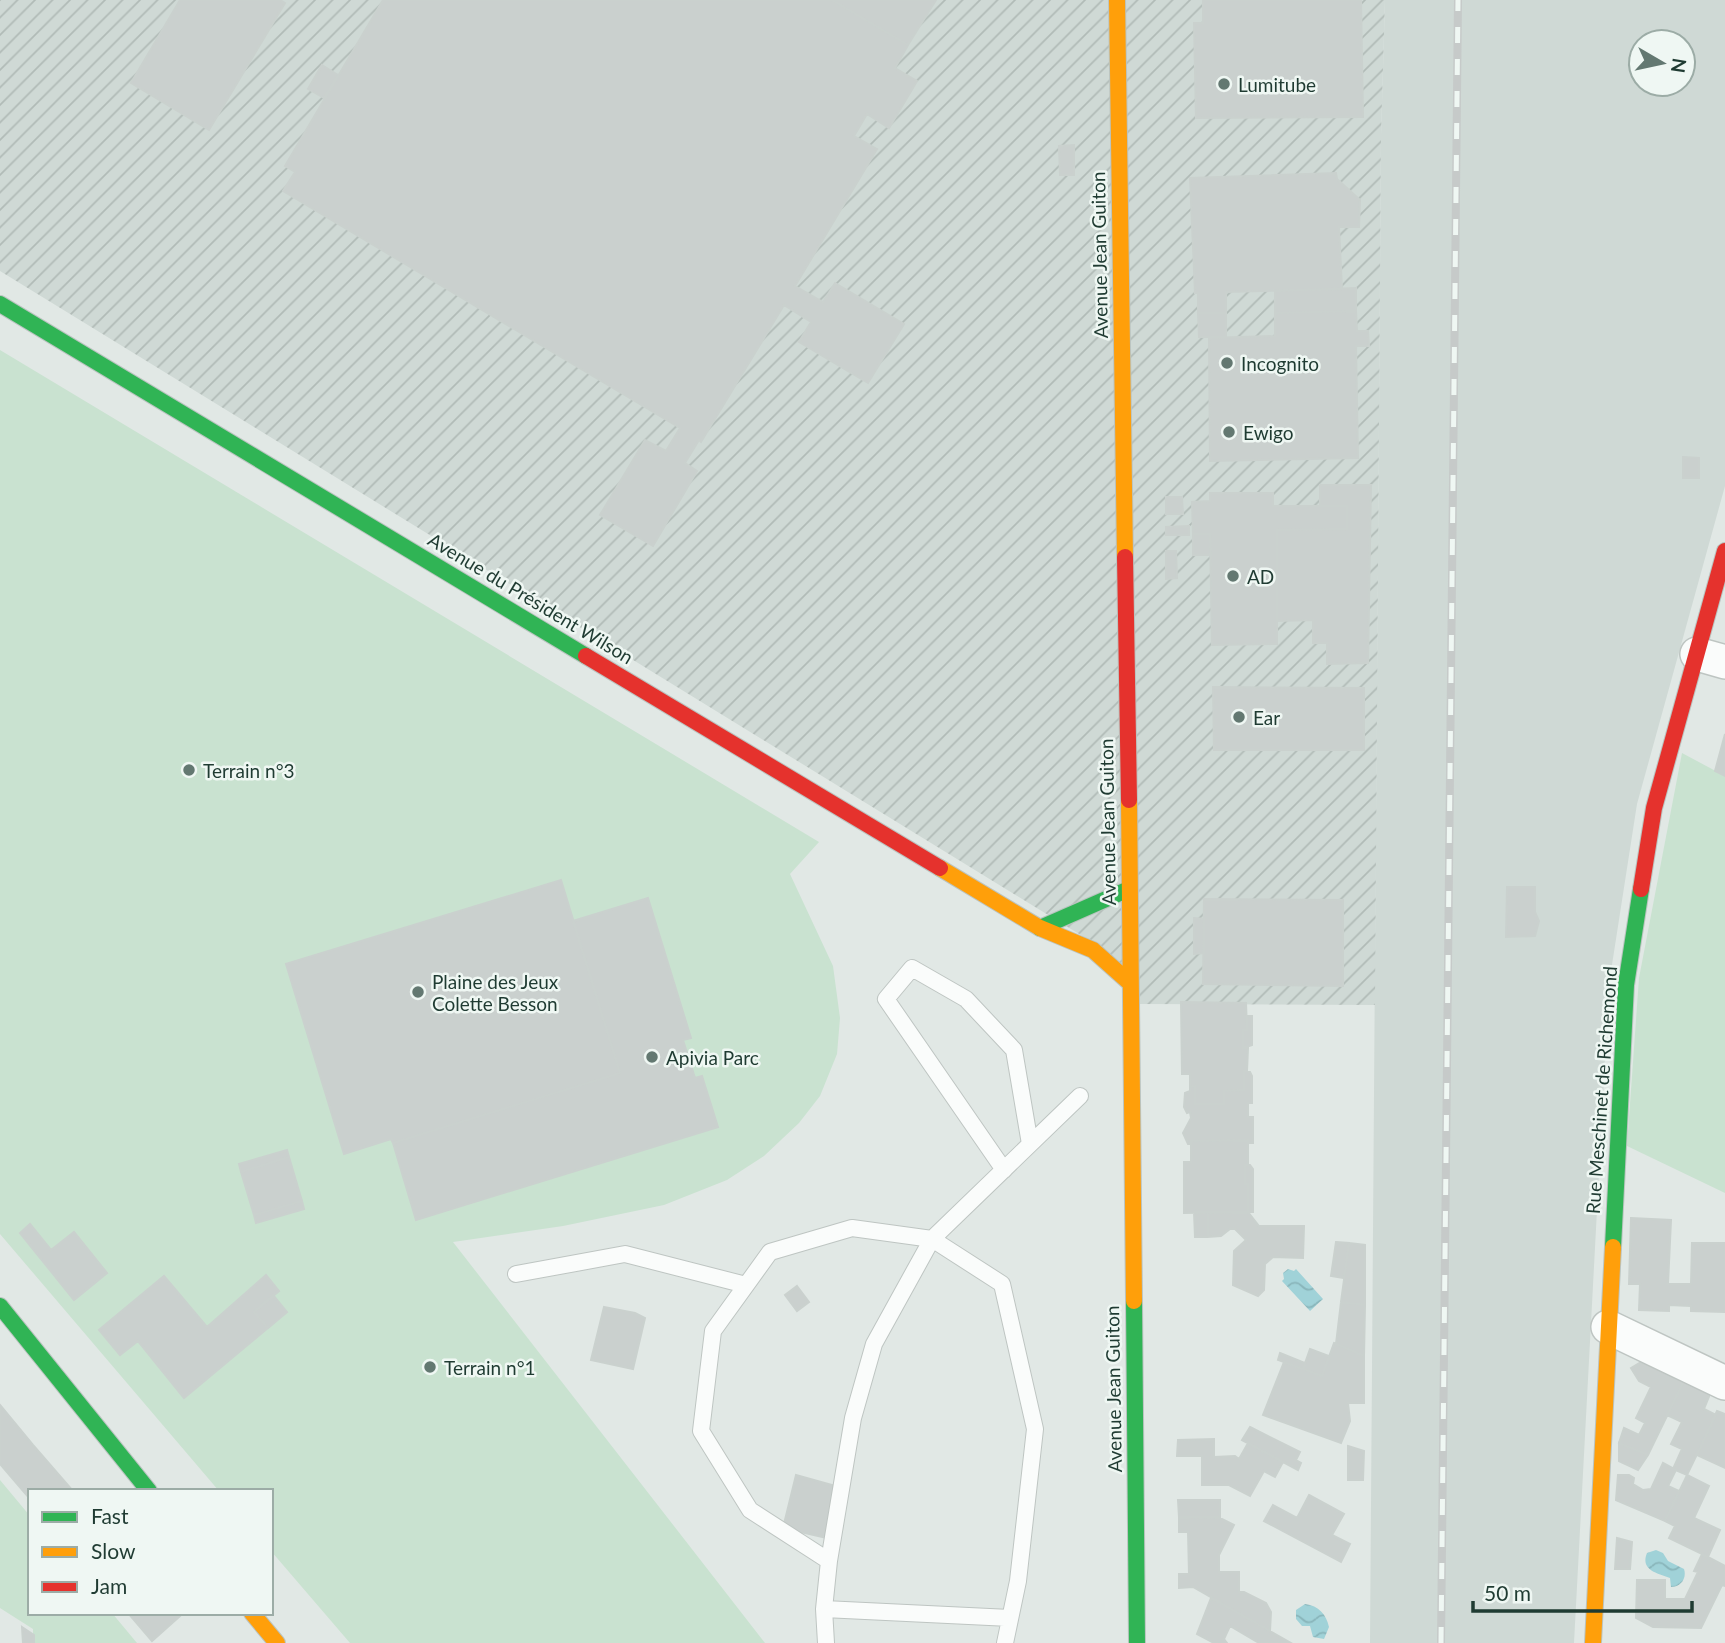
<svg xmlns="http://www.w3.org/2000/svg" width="1725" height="1643" viewBox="0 0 1725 1643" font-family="Lato,sans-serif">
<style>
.built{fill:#cfd9d5;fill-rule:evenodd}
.industrial{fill:url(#industrial-furrows)}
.green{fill:#c9e2d0}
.water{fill:url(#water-waves)}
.building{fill:#cad0ce;stroke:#cad1ce;stroke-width:2}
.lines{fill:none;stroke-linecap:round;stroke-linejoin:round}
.lane-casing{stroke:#bec5c2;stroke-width:18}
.street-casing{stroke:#bec5c2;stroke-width:36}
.fast-casing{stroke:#bbc4c0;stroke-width:18}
.slow-casing{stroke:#bbc4c0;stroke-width:18}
.jam-casing{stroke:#bbc4c0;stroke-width:18}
.lane{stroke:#fafcfb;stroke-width:16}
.street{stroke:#fafcfb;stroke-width:33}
.fast{stroke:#30b455;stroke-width:16}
.slow{stroke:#ff9f0a;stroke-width:16}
.jam{stroke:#e5322d;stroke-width:16}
.rail-casing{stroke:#c6cac9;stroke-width:8}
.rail{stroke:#eff7f3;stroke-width:5;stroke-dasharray:16;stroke-linecap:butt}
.poi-dot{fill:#637871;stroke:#eff7f3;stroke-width:2.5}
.labels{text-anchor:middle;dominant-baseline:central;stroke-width:5;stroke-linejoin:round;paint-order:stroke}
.poi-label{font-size:19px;fill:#1f3b32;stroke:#eff7f3;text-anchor:start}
.street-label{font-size:19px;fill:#1f3b32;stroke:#eff7f3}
</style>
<defs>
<pattern id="industrial-furrows" width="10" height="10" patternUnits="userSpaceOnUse" patternTransform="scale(1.75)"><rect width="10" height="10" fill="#cfd9d5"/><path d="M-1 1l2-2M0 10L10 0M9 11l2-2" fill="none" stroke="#b1bbb7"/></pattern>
<pattern id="water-waves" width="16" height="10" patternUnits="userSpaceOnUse" patternTransform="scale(1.75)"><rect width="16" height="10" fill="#a0d2d8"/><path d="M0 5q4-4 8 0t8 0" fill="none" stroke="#89b5ba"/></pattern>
</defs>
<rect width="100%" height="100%" fill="#e1e8e5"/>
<path class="built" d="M1385,0h340v486l-88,318 -28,180 -35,659h-204l11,-1508zM1641,42h42v42h-42z"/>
<path class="industrial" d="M0,0h1385l-4,135 -6,870 -236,-1 -55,-67 -1084,-666z"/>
<path class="green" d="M0,350l819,492 -29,32 43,92 7,52 -3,36 -17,42 -21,27 -35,33 -37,24 -63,25 -101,21 -110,16 312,401h-415l-79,-92v-60h-52l-219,-257z
M1682,753l43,23v417l-98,-47 12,-168z
M0,1480l30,36v97h82l25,30h-104v-14l-33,-21z"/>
<path class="water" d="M1288,1269l6,2 2,-2 27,30 -13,12 -28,-30 2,-2 -1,-6z
M1656,1550l7,3 5,8 16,8c3,9 -3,18 -13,18l-1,-9c-13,-5 -30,-8 -23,-25z
M1305,1604c14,2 21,10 24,23l-5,12 -11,-2 -3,-11h-8l-6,-7v-9z"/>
<path class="building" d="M180,0h100l5,3 -76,127 -78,-47z
M383,0h449l76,45 -13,23 22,13 -28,47 -22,-14 -13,22 23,13 -82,137 28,16 12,-19 69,41 -36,59 -69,-41 12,-20 -27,-17 -83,137 -2,-2 -14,23 12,8 -44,75 -53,-31 45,-75 21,11 14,-23 -397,-237 12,-19 -10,-6z
M832,0h104l-28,45z
M1203,0h158l2,117 -167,1 -2,-95h9z
M322,65l16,10 -14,23 -16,-9z
M1074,145v30h-14l-1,-29z
M1336,173l1,6 23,21 -1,27h-20l3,62 -116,3v21h-28v-20h-3l-5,-115z
M1356,288v23l-81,2v-22z
M1356,311l1,20h11l1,15h-13l2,112 -148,3 -1,-123 66,-2v-23z
M1198,313h28v24h-27z
M1683,457l16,1v20h-16z
M1320,485h51l-3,178 -41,1v-21h-14v-23l-36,1v-91l70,-1v-23h-27z
M1210,493h63v13h74v23l-70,1v114l-65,1 -2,-111h-17l-1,-32 18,-1z
M1166,497h16l1,17h-17z
M1189,526v9h-23v-8z
M1193,534h17l1,21h-18z
M1166,551h10l1,27 -11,1z
M1213,687l151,1v62h-150z
M1725,734v42l-10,-5z
M561,880l59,193 -227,70 -2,-4 -47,15 -58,-190z
M1507,887h28v25l4,9 -4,15 -29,1z
M648,898l43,140 -8,2 12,38 7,-2 16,51 -302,93 -23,-77 227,-70 -47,-152z
M1204,899l139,1v86l-140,-2z
M1194,918l10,1v34l-10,1z
M1181,1002l65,1 1,27h-4v18h5l-1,23h-3v19l-20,1v13h-29v-18l-5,1v-13h-8z
M1247,1016h5v29l-9,3v-18h4z
M1244,1071l6,1 2,4v27h-4v14h5v26h-5v-3l-57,1 -1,3h-2l-5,-11 8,-15 -1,-6 -3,1 -3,-6 1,-14 5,-2v-4l5,-1v18h29v-13l20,-1z
M1248,1140v25h-3v19h3v28l-64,1v-51h7v-21z
M287,1150l2,7 -48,15 -2,-8z
M289,1157l13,44 -48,14 -13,-43z
M1245,1165h5l3,4v43h-5v-28h-3z
M302,1201l2,8 -48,14 -2,-8z
M1194,1212h14v25h-13z
M1208,1212h40l11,14h45l-1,32 -30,-1 -8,7 -1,26 -6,6 -25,-11 1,-34 12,-11 -11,-11h-5l-9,7 -13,1z
M1631,1218l40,2 -3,64h23l1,-41h33v69l-34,-1v-5l-22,-1v6l-30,-1 1,-26h-11z
M30,1224l21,26 23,-18 33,41 -33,27 -54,-67z
M1336,1242l13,1 -5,35 -13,-2z
M1349,1243l16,2v60l-24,-3z
M266,1275l13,16 -25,21 14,16 -84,70 -46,-57 -18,14 -21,-25 65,-54 43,51z
M797,1286l12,16 -12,9 -12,-16z
M273,1295l14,17 -19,16 -14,-16z
M1341,1302l24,3 -1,51 -28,-12z
M604,1307l31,6 10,5 -12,51 -42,-9z
M1334,1343l30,13v47h-16l2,18 -9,22 -78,-28 21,-53 38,14z
M1310,1349l19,7 -7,20 -19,-7z
M1280,1353l25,10 -2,6 -25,-9z
M1643,1361l41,20 -36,74 -29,-12 5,-15 15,7 6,-12 -9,-5 15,-31 -12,-6 -8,-13z
M1684,1381l26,13 -6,15 12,6 -29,60 -14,-6 9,-20 -11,-5 11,-22 -15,-7z
M0,1405l33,40 40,46h-43v8l-30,-35z
M1717,1411l8,3v54l-28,-13z
M1250,1427l50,25 -4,8 5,3 -3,7 -56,-30z
M1214,1439v18l21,-1 4,3 9,-16 35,19 -8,15 -11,-6 -14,25 -21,-11h-27v-29h-25l1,-16z
M1619,1443l29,12 -10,15 -19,-9z
M1348,1446l16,5 -1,29h-15z
M1663,1463l13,7 -8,16 11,5 -14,30 -49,-21 2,-25h11l5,3 -1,6 10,6 8,-1z
M796,1475l43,12 -12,51 -44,-10z
M1687,1475l22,11 -15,32 26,12 -12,27 -39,-19 6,-12 -10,-5z
M1309,1495l35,19 -12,21 18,9 -9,18 -77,-41 9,-16 24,13z
M1178,1500h42v18l-41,-1z
M1179,1517h39l16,8 -15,30v17h20v20h5l22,11 5,9 -1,19 -77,-44 -14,1v-14h10l-1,-42h-9z
M1617,1538l15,4 -2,27h-15z
M1702,1554l23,12v20l-3,-1 -21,43 -48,-1 -17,-9 1,-38h28v19h20l13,-27 -4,-1z
M1211,1598l59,33 21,12h-32l-29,-17 -6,13 3,4h-13l-17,-9z
M128,1613h50l2,3 -28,25z
M22,1627l12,8v8h-11z"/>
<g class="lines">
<g class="lane-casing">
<path id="lane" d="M1004,1170l-118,-171 26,-31 54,31 48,51 16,94
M516,1274l109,-20 121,31
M829,1561l-79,-51 -49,-79 12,-100 57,-79 82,-24 80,11 70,45 33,145 -17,152 -13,62
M824,1609l186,9
M826,1643l-2,-34 5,-48 24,-143 21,-74 58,-105 148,-143"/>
</g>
<g class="street-casing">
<path id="street" d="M1697,654l28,8
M1608,1327l117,56"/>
</g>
<g class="fast-casing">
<path id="fast" d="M0,304l586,352
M1040,928l89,-39
M1613,1247l13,-262 15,-96
M1134,1301l3,342
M0,1306l149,185"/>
</g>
<g class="slow-casing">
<path id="slow" d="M1117,0l8,557
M1129,800l5,501
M940,868l100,60 53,22 37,33
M252,1613l25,30
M1593,1643l20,-396"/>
</g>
<g class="jam-casing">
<path id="jam" d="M1125,557l4,243
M586,656l354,212
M1641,889l13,-81 71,-257"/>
</g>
<use href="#lane" class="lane"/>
<use href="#street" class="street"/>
<use href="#fast" class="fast"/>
<use href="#slow" class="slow"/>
<use href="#jam" class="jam"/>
<g class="rail-casing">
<path id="rail" d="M1441,1643l17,-1643"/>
</g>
<use href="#rail" class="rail"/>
</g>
<g class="poi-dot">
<circle cx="1224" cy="84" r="7"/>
<circle cx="1227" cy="363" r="7"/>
<circle cx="1229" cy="432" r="7"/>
<circle cx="1233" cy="576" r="7"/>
<circle cx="1239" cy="717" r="7"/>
<circle cx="189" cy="770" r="7"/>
<circle cx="418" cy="992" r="7"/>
<circle cx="652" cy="1057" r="7"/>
<circle cx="430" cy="1367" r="7"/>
</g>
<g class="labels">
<g class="poi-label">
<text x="1238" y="84">Lumitube</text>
<text x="1241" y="363">Incognito</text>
<text x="1243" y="432">Ewigo</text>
<text x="1247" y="576">AD</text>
<text x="1253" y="717">Ear</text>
<text x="203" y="770">Terrain n°3</text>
<text x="432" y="981">Plaine des Jeux<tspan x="432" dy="22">Colette Besson</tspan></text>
<text x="666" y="1057">Apivia Parc</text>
<text x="444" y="1367">Terrain n°1</text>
</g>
<g class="street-label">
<text transform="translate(1099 255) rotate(-91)">Avenue Jean Guiton</text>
<text transform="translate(531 598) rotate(31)">Avenue du Président Wilson</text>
<text transform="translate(1107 822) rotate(-91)">Avenue Jean Guiton</text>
<text transform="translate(1601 1090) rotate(-86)">Rue Meschinet de Richemond</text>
<text transform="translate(1113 1389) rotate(-91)">Avenue Jean Guiton</text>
</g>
</g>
<rect x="28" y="1489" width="245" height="126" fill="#eff7f3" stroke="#9caca6" stroke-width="2"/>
<rect x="42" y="1512" width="35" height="10" fill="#30b455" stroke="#9caca6" stroke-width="2"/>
<text x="91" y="1524" font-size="21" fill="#1f3b32">Fast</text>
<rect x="42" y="1547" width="35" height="10" fill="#ff9f0a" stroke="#9caca6" stroke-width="2"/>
<text x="91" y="1559" font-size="21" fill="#1f3b32">Slow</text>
<rect x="42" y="1582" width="35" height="10" fill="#e5322d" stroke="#9caca6" stroke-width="2"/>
<text x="91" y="1594" font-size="21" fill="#1f3b32">Jam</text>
<g transform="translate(1662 63) rotate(99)"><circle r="33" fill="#eff7f3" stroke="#9caca6" stroke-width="2"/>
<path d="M0-5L12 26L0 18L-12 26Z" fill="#637871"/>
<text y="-10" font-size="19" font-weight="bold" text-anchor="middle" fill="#1f3b32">N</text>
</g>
<path d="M1473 1601v10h219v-10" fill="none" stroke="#1f3b32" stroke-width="3.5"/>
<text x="1484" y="1601" font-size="21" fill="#1f3b32" stroke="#eff7f3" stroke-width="5" paint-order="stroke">50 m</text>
</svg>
